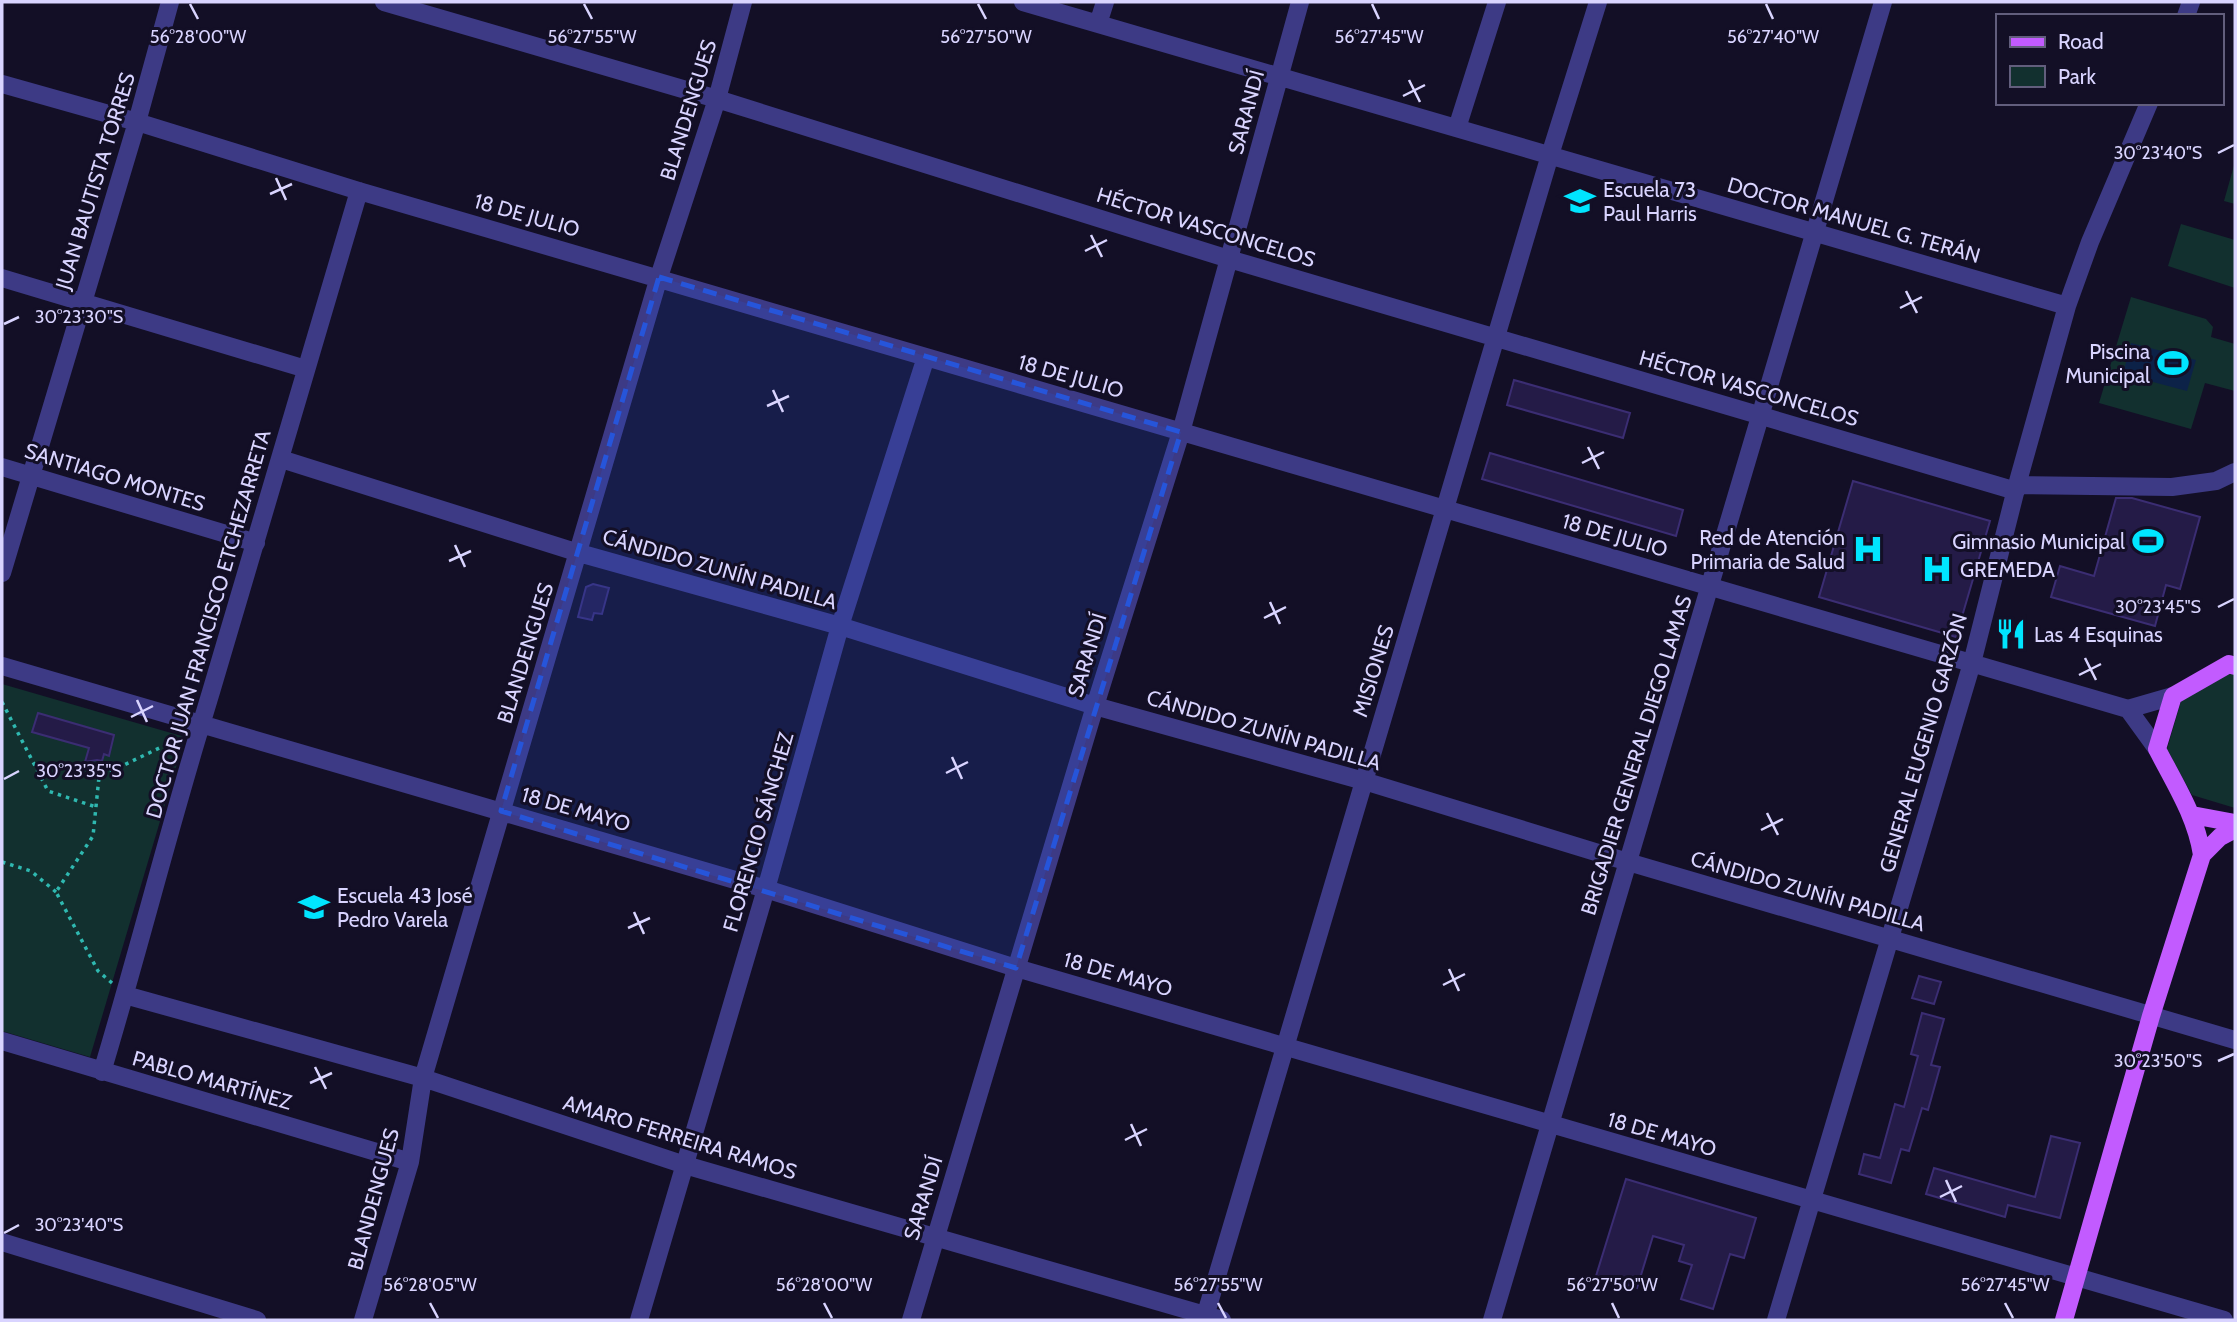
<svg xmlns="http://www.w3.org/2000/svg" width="2237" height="1322" viewBox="0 0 2237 1322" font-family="Cabin,sans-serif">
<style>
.green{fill:#12302f}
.water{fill:#0c2248}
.building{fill:#241b47;stroke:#3b2d73;stroke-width:2}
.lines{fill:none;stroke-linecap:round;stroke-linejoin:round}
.path{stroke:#2fb8b0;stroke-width:3.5;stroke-dasharray:3.5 5;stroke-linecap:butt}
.minor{stroke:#3d3a85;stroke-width:18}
.major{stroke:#c25bff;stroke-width:18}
.marked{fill:#2655da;fill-opacity:0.2;stroke:#2655da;stroke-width:5;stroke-dasharray:14 9;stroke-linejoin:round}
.ticks{fill:none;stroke:#d9d4ff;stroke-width:2.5}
.labels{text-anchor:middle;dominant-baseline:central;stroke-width:6;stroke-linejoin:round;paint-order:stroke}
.street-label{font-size:21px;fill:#d9d4ff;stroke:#130f26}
.poi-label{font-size:21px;fill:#d9d4ff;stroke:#130f26;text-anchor:start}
.ticks-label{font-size:18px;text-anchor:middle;fill:#d9d4ff;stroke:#130f26;stroke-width:6;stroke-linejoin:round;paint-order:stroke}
</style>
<rect width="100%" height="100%" fill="#130f26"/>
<path class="green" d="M2235,162v42l-11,-3z
M2181,224l54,16v48l-67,-22z
M2131,297l75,22 7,8 -2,10 24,7v47l-30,-8 -14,46 -92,-26z
M2229,673l6,2v133l-43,-13 -25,-46 15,-51z
M2,684l183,53 -95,320 -88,-26z"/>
<path class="water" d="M2131,343l65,17 -9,31 -64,-17z"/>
<path class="building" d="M1514,380l116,33 -7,25 -116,-33z
M1490,453l193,57 -7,26 -194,-57z
M1853,481l137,40 -34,116 -137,-40z
M2116,498h16l68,19 -20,72 -14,-4 -11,41 -104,-29 9,-31 34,10z
M593,584l16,4 -7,26 -8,-1 -2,7 -14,-3 8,-30z
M38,713l76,22 -5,21 -5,-2 -2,7 -5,-1 -12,2 4,-14 -57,-16z
M1919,976l22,6 -7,22 -22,-6z
M1922,1013l22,6 -13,46 9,2 -12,43 -6,-2 -13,43 -8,-2 -10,34 -32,-9 5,-20 16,4 15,-54 9,3 14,-51 -7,-2z
M2051,1136l29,7 -20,75 -52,-13 -3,12 -79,-23 8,-26 101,29z
M1626,1179l130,39 -12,40 -14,-4 -17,55 -32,-10 11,-34 -13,-4 5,-16 -31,-9 -16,52 -41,-12z"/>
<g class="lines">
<path class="path" d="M2,702l46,89 48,16
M2,862l29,9 25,21
M112,983l-14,-12 -42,-79 37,-56 6,-59 79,-38"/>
<path class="minor" d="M384,2l333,97 512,160 787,232
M1023,2l1044,304
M2186,16l5,-14
M1098,24l7,-22
M2,84l135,38 222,69 1769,518 45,-13
M1457,128l40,-126
M2,278l304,91
M281,459l298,94 261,73 255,80 269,75 264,81 607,178
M2,467l254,76
M2017,485l155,2 44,-6 19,-9
M2,573l135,-451 33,-120
M2,666l764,223 250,79 1208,352
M2128,709l29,40
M125,995l298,83 262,87 537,155
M2,1041l408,121
M102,1072c35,-116 64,-232 99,-347 54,-178 105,-357 158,-534
M2,1242l255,78
M363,1320l47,-158 13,-84 236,-801 58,-178 26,-97
M639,1320l127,-431 74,-263 86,-269
M911,1320l184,-614 86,-274 119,-430
M1204,1320l346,-1165 48,-153
M1492,1320l391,-1318
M1776,1320l196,-657 45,-178 50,-179 23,-64 59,-139"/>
<path class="major" d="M2192,815l43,8
M2202,855l18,-18 15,-8
M2064,1320l87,-304 51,-161c-6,-39 -27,-71 -45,-106l16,-53 56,-32 6,2"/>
</g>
<path class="marked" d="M659,277l522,155 -165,536 -515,-157z"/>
<path class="ticks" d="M190,4l8,15M584,4l8,15M978,4l8,15M1372,4l7,15M1766,4l7,15M1409,80l11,22M1403,96l22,-11M2218,153l16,-8M276,178l10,22M270,194l22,-10M1091,235l11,22M1085,251l22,-11M1906,291l11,22M1900,308l22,-11M4,324l15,-7M773,390l10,22M767,406l22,-10M1588,447l11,22M1582,463l22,-11M455,545l10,22M449,561l22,-10M1270,602l10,22M2218,607l16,-8M1264,618l22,-11M2085,658l11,22M2079,675l22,-11M137,700l10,22M131,717l22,-11M952,757l10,22M946,773l22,-11M4,779l15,-8M1767,813l11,22M1761,830l22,-11M634,912l10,22M628,928l22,-10M1449,969l10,22M1443,985l22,-11M2218,1061l16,-7M315,1067l11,22M310,1083l22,-10M1131,1124l10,22M1125,1140l22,-11M1946,1180l10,22M1940,1197l22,-11M4,1233l15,-8M430,1303l8,15M824,1303l8,15M1218,1303l8,15M1612,1303l7,15M2005,1303l8,15"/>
<defs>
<g id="school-bare" transform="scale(2.415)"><path d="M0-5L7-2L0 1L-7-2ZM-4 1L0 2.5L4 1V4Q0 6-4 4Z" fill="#00e5ff" stroke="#130f26" stroke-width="2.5" paint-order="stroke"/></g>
<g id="stadium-bare" transform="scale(2.415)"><path d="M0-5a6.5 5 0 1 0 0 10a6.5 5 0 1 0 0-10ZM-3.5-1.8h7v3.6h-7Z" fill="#00e5ff" stroke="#130f26" stroke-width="2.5" paint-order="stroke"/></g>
<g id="hospital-bare" transform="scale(2.415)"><path d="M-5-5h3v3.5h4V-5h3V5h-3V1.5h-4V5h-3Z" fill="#00e5ff" stroke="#130f26" stroke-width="2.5" paint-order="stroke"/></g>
<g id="restaurant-bare" transform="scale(2.415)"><path d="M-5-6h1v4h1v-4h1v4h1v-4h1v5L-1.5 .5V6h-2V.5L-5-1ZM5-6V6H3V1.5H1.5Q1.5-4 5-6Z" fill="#00e5ff" stroke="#130f26" stroke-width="2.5" paint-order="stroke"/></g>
</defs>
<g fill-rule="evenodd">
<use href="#school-bare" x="1580" y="201"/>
<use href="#stadium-bare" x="2173" y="363"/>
<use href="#stadium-bare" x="2148" y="541"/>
<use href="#hospital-bare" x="1868" y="549"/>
<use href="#hospital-bare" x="1937" y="569"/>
<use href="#restaurant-bare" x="2011" y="634"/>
<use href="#school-bare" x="314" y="907"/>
</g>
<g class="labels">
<g class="street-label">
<text transform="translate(688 110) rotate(-73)">BLANDENGUES</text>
<text transform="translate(1246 112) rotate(-75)">SARANDÍ</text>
<text transform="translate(95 181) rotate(-73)">JUAN BAUTISTA TORRES</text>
<text transform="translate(527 215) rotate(16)">18 DE JULIO</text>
<text transform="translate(1854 220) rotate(16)">DOCTOR MANUEL G. TERÁN</text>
<text transform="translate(1206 227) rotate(17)">HÉCTOR VASCONCELOS</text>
<text transform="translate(1071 376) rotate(16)">18 DE JULIO</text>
<text transform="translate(1749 388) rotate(16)">HÉCTOR VASCONCELOS</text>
<text transform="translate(115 477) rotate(17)">SANTIAGO MONTES</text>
<text transform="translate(1615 535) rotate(16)">18 DE JULIO</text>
<text transform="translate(720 569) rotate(16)">CÁNDIDO ZUNÍN PADILLA</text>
<text transform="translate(208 624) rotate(-74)">DOCTOR JUAN FRANCISCO ETCHEZARRETA</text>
<text transform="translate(525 653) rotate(-73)">BLANDENGUES</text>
<text transform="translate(1087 655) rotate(-73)">SARANDÍ</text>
<text transform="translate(1373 671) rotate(-73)">MISIONES</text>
<text transform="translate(1264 730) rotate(16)">CÁNDIDO ZUNÍN PADILLA</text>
<text transform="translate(1923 743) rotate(-74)">GENERAL EUGENIO GARZÓN</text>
<text transform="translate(1636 755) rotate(-73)">BRIGADIER GENERAL DIEGO LAMAS</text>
<text transform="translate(576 809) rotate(16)">18 DE MAYO</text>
<text transform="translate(758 832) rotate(-74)">FLORENCIO SÁNCHEZ</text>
<text transform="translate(1808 891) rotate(16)">CÁNDIDO ZUNÍN PADILLA</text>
<text transform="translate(1118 974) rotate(16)">18 DE MAYO</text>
<text transform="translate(212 1080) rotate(16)">PABLO MARTÍNEZ</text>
<text transform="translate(1662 1134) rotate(16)">18 DE MAYO</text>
<text transform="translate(680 1137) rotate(17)">AMARO FERREIRA RAMOS</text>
<text transform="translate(923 1198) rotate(-73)">SARANDÍ</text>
<text transform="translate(373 1199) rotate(-75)">BLANDENGUES</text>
</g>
<g class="poi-label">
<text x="1603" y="189">Escuela 73<tspan x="1603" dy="24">Paul Harris</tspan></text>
<text x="2150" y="351" text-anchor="end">Piscina<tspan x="2150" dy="24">Municipal</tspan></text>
<text x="1845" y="537" text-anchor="end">Red de Atención<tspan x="1845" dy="24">Primaria de Salud</tspan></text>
<text x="2125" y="541" text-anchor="end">Gimnasio Municipal</text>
<text x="1960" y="569">GREMEDA</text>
<text x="2034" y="634">Las 4 Esquinas</text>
<text x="337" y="895">Escuela 43 José<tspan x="337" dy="24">Pedro Varela</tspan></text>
</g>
</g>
<g class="ticks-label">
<text x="198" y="43">56°28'00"W</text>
<text x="592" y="43">56°27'55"W</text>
<text x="1773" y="43">56°27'40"W</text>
<text x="986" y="43">56°27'50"W</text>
<text x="1379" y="43">56°27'45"W</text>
<text x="2158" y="159">30°23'40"S</text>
<text x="79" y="323">30°23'30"S</text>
<text x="2158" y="613">30°23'45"S</text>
<text x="79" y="777">30°23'35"S</text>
<text x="2158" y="1067">30°23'50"S</text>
<text x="79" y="1231">30°23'40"S</text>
<text x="430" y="1291">56°28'05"W</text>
<text x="824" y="1291">56°28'00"W</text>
<text x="1218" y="1291">56°27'55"W</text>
<text x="1612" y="1291">56°27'50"W</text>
<text x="2005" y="1291">56°27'45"W</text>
</g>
<rect width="2237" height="1322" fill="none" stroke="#d9d4ff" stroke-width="7"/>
<rect x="1996" y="14" width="228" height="91" fill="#130f26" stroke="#625e7d" stroke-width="2"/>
<rect x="2010" y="37" width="35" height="10" fill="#c25bff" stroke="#625e7d" stroke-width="2"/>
<text x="2058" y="49" font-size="21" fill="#d9d4ff">Road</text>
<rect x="2010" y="66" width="35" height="21" fill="#12302f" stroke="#625e7d" stroke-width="2"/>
<text x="2058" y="84" font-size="21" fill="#d9d4ff">Park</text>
</svg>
